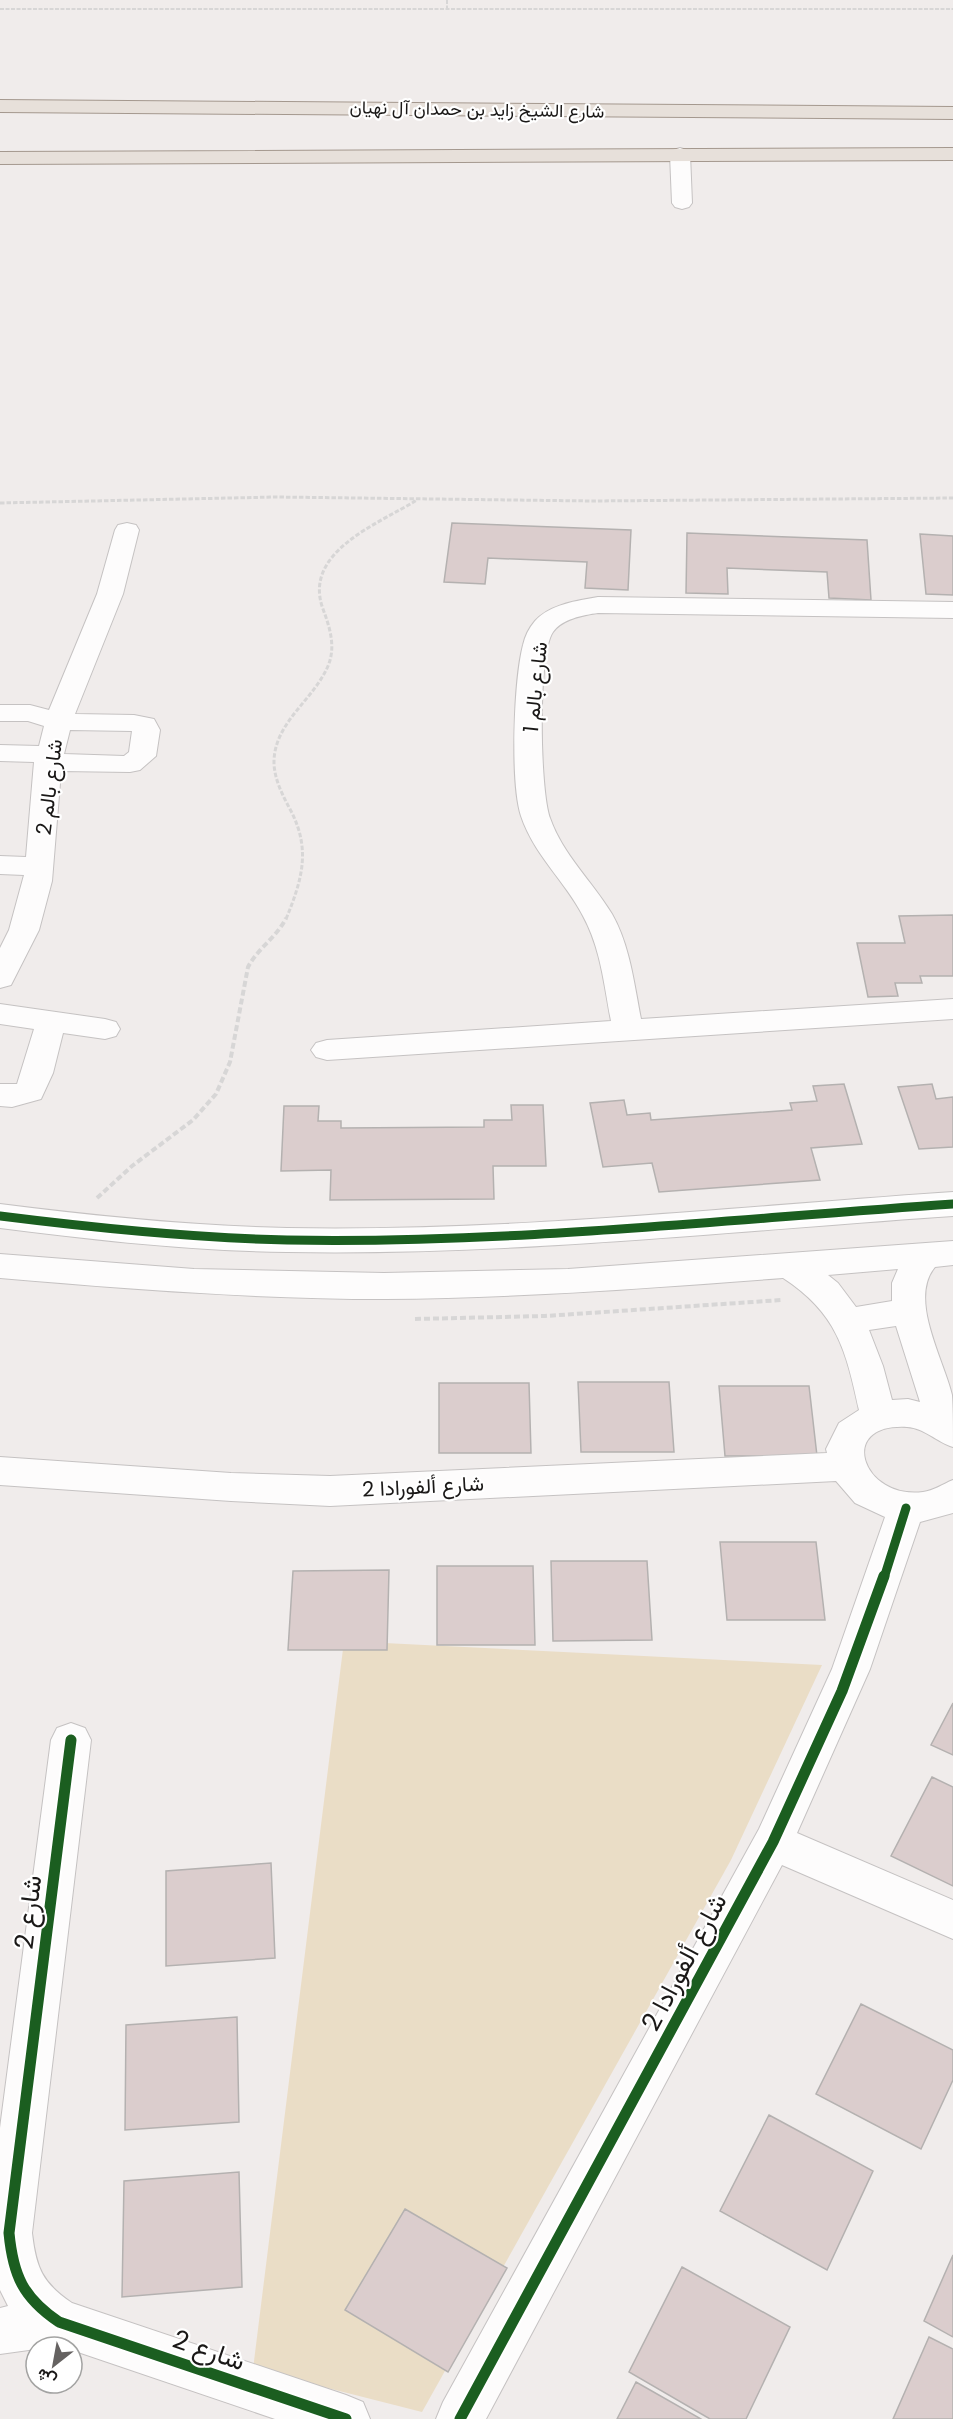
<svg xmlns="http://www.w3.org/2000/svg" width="953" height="2419" viewBox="0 0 953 2419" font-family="Poppins,Vazirmatn,sans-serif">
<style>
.green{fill:#eaddc6}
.building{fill:#dbcdcd;stroke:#b4b1b0;stroke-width:1.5}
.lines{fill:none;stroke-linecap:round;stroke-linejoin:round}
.minor-casing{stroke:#c5c2c2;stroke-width:2}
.major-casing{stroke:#a4988e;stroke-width:2}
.path-far2{stroke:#d7d6d6;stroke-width:2;stroke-dasharray:4 1.5;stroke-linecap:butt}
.path-far1{stroke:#d7d6d6;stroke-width:3;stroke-dasharray:4.5 2;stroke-linecap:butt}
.path{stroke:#d7d6d6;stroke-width:4;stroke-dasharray:6 3;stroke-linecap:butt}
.minor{fill:#fdfcfc;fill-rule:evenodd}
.major{fill:#e7e0da;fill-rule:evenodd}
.cycleway-far1-casing{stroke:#fff;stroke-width:13}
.cycleway-casing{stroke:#fff;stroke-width:15}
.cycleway-far1{stroke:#1b5e20;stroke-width:9}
.cycleway{stroke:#1b5e20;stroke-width:11}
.labels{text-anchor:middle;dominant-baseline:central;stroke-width:4.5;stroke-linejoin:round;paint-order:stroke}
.far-street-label{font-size:18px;fill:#1a1817;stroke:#fff}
.street-label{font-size:21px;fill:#1a1817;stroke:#fff}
.near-street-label{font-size:26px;fill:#1a1817;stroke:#fff}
</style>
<rect width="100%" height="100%" fill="#f0eceb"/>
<path class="green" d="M344,1641l478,24 -91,195 -309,552 -169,-43z"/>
<path class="building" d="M452,523l179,7 -3,60 -43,-2 2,-26 -99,-4 -3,26 -41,-2z
M687,533l180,7 4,60 -42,-2 -2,-26 -100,-4 1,26 -42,-1z
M920,534l33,2v59l-27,-1z
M953,915v61h-33l2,7h-27l3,13 -30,1 -11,-54h48l-6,-27z
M844,1084l18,60 -51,4 9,32 -161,12 -7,-29 -49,4 -13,-64 34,-3 3,15 23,-2 1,7 141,-10 -2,-7 27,-2 -4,-15z
M932,1084l4,15 17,-2v50l-34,2 -21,-62z
M511,1105h32l3,61h-53l1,33 -164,1 1,-30 -50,1 3,-65h35l-1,15h23v7l143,-1v-7h28z
M578,1382h91l5,70h-93z
M439,1383h90l2,70h-92z
M719,1386h90l8,70h-92z
M720,1542h96l9,78h-98z
M551,1561h96l5,79 -99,1z
M437,1566h96l2,79h-98z
M389,1570l-2,80h-99l5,-79z
M953,1703v52l-22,-10z
M932,1777l21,10v99l-62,-30z
M271,1863l4,95 -109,8v-95z
M861,2004l92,46v30l-32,69 -105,-55z
M237,2017l2,105 -114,8 1,-105z
M769,2115l104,56 -46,99 -107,-59z
M239,2172l3,115 -120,10 2,-116z
M405,2209l102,59 -59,104 -103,-62z
M953,2255v82l-29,-16z
M682,2267l108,60 -44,92h-36l-81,-47z
M929,2337l24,12v70h-60z
M636,2382l65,37h-84z"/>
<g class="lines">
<g class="minor-casing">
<path id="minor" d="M680,148l7,2 3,4 2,49 -3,4 -7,2 -7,-2 -3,-4 -2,-49 3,-4z
M127,523l9,2 3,5 -16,64 -48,120 59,1 20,4 6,11 -4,26 -16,14 -10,2 -69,-1 -9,110 -13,49 -28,55 -11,3v-40l9,-18 15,-55 -24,-1v-18l26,1 8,-95 -34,-1v-16l39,1 5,-20 -16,-5h-28v-16h30l19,5 48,-116 18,-64 3,-5zM70,730l62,1 -3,21 -5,4 -60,-2z
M598,597l355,5v16l-355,-5c-15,2 -36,6 -45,19 -16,23 -13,159 -3,186 13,37 42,63 62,96 18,32 22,69 29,105l312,-20v20l-626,41 -11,-3 -5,-7 5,-7 11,-3 284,-19c-7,-36 -10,-72 -28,-105 -18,-35 -49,-61 -62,-100 -11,-34 -7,-136 2,-171 2,-9 6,-17 12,-24 15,-17 42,-20 63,-24z
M0,1004l105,15 11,3 4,7 -4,7 -11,3 -42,-6 -10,40 -12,26 -29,8 -12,-1v-22h17l17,-55 -34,-5z
M953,1192v24c-222,15 -444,40 -666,36 -96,-1 -192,-12 -287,-24v-24c95,12 191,22 287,24 222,4 444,-21 666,-36z
M953,1241v24l-18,2c-27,32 9,93 17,128 1,16 1,36 1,52 -16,-5 -29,-19 -46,-20 -72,-4 -44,73 16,65 10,-1 20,-8 30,-12v33l-33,9 -50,147 -73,164 156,67v39l-171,-74 -296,554h-50l7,-17 316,-573 73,-160 53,-152 -30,-14 -19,-22 -506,25 -99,-5 -231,-16v-28l231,16 99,3 497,-23 -1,-4 13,-26 20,-13c-13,-60 -22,-97 -76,-132 -133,10 -265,20 -398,21 -129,0 -257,-10 -385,-21v-24l194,15 190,4 184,-4zM898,1269l-6,14v18l-36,6 -18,-24 -10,-8zM896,1326l24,76 -12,-3 -16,1 -9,-34 -14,-36z
M71,1723l14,5 6,12 -59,493c4,34 10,50 40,70l274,92 17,7 7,17h-95l-203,-69v-3h-36v2l-36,5v-46l8,-2 -8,-16v-162l51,-388 6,-12z"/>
</g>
<g class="major-casing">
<path id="major" d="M0,100l953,7v12l-953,-7z
M953,148v12l-953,4v-12z"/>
</g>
<path class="path-far2" d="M447,0v9
M0,9h953"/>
<path class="path-far1" d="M0,503l276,-6 317,4 360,-3
M286,919c16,-39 25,-69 5,-108 -8,-15 -16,-30 -17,-47 -1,-41 39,-63 54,-98 8,-19 2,-38 -5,-57 -21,-57 55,-85 94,-109"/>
<path class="path" d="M97,1198l35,-32 61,-46 23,-26 14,-32 18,-95c10,-19 29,-30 38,-49
M415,1319l130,-3 237,-16"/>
<use href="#minor" class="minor"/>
<use href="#major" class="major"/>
<g class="cycleway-far1-casing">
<path id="cycleway-far1" d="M0,1216c95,12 191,22 287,24 222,4 444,-21 666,-36
M884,1578l22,-70"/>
</g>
<g class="cycleway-casing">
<path id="cycleway" d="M71,1740l-62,493c4,42 14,65 50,89l287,97
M460,2419l313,-577 69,-151 42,-115"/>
</g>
<use href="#cycleway-far1" class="cycleway-far1"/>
<use href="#cycleway" class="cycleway"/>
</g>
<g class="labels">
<g class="far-street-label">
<text transform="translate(477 109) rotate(1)">شارع الشيخ زايد بن حمدان آل نهيان</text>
</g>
<g class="street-label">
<text transform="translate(535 687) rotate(-84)">شارع بالم 1</text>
<text transform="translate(49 787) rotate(-83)">شارع بالم 2</text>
<text transform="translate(423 1486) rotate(-3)">شارع ألفورادا 2</text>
</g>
<g class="near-street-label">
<text transform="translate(28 1912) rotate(-83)">شارع 2</text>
<text transform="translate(684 1962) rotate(-62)">شارع ألفورادا 2</text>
<text transform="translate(209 2350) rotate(19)">شارع 2</text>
</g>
</g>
<g transform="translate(54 2365) rotate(211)"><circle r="28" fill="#ffffff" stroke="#a3a3a2" stroke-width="1.5"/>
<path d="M0-4.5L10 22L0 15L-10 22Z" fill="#656261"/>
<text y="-9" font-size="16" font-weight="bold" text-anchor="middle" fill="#1a1817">ش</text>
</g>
</svg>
